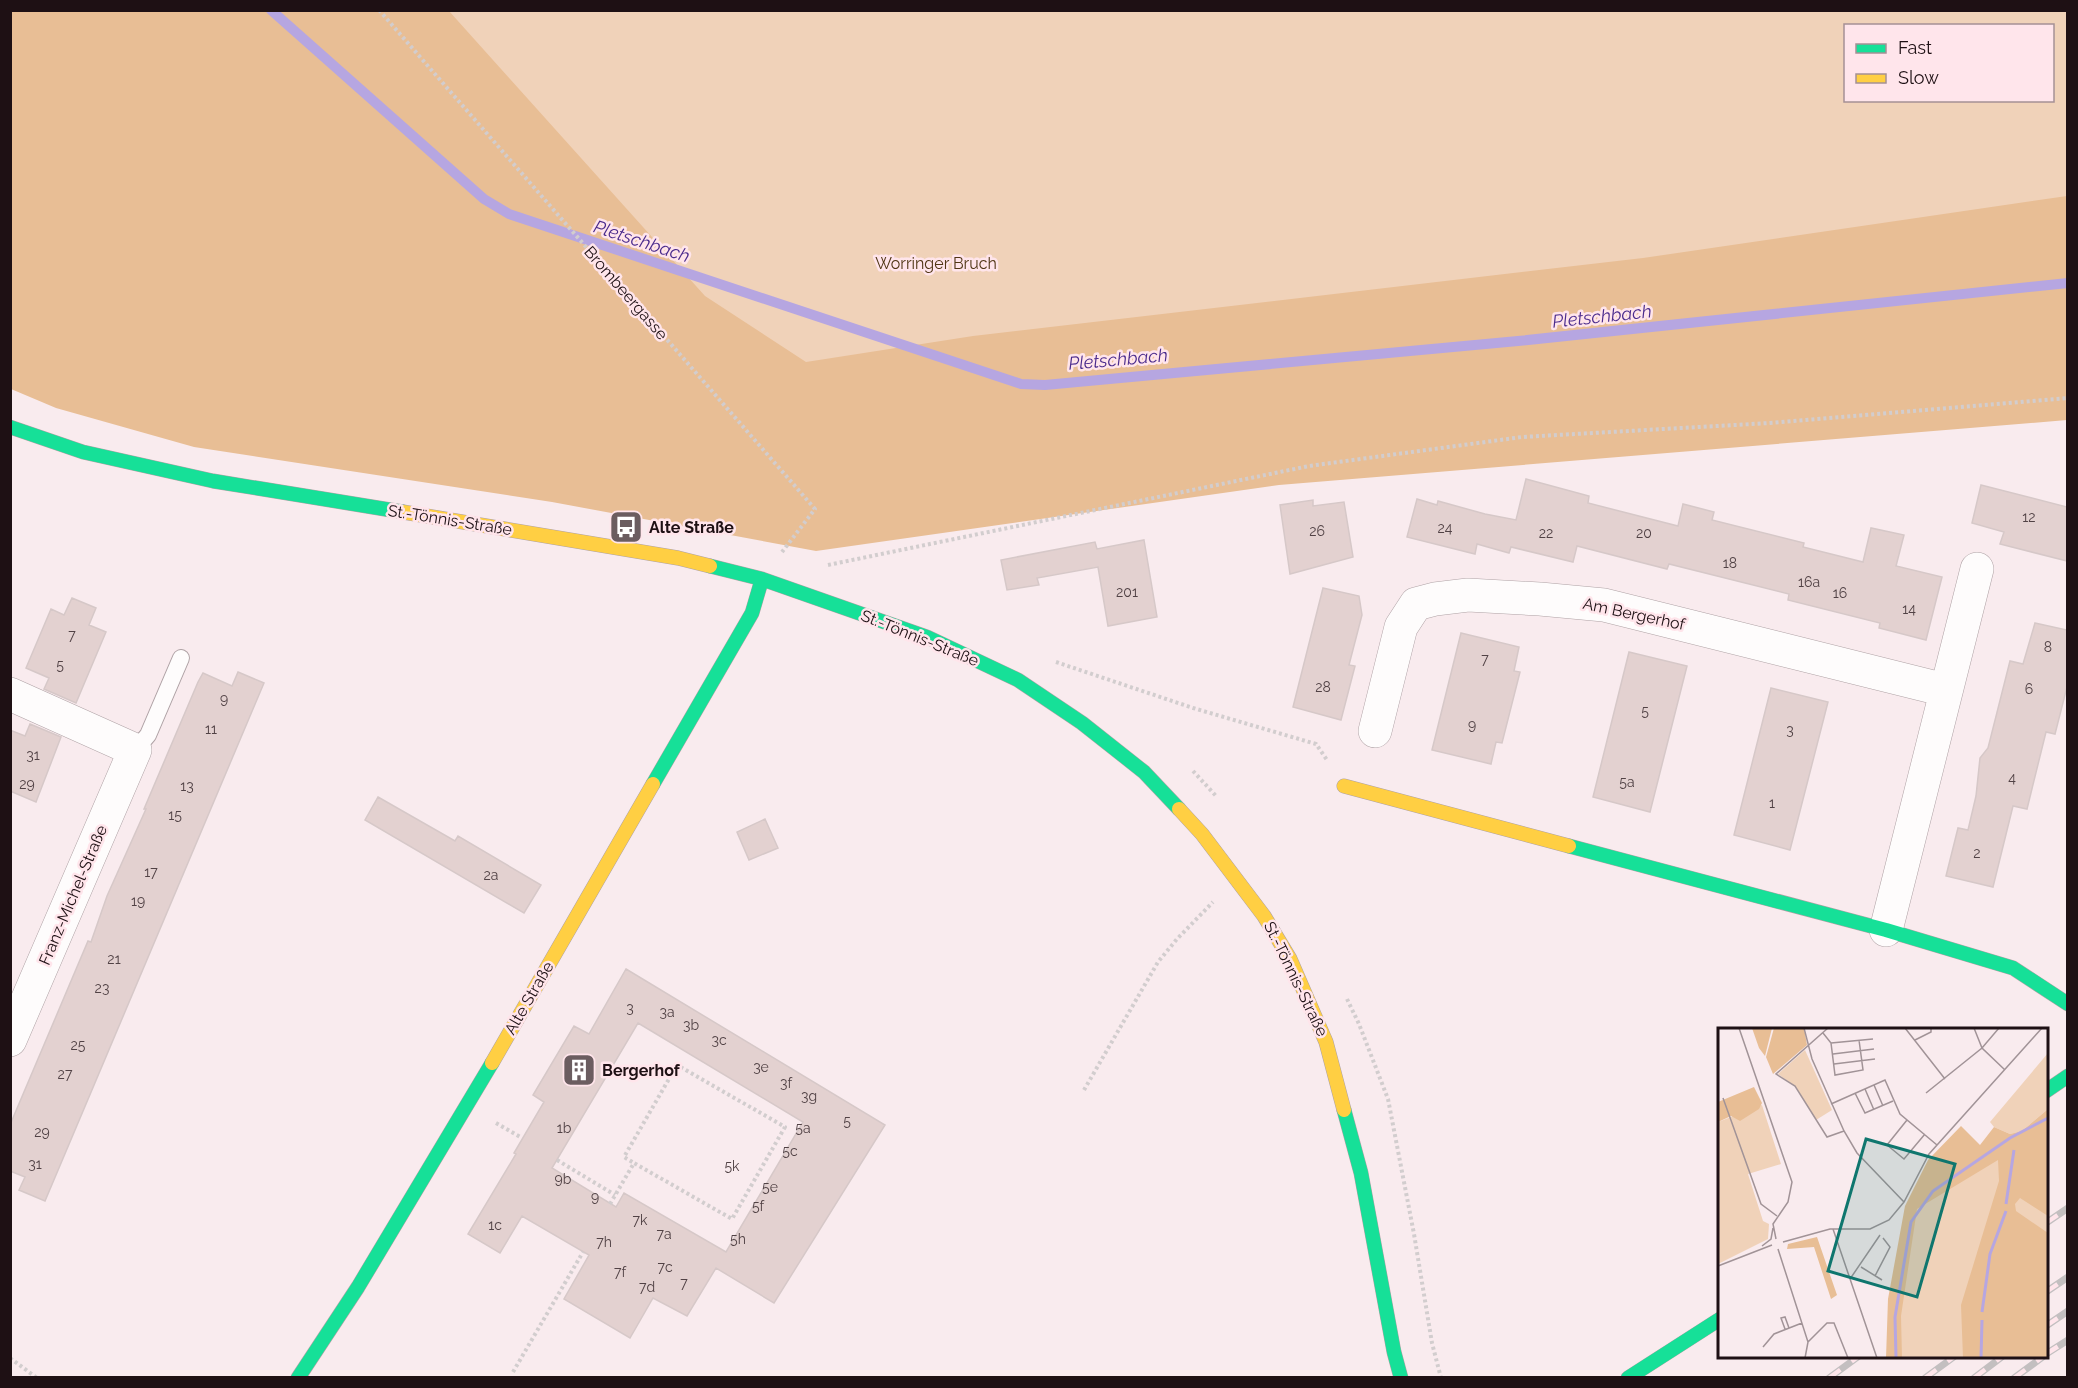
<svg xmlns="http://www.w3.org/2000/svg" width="2078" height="1388" viewBox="0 0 2078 1388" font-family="Raleway,sans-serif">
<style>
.green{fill:#f0d2b9;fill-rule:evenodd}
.forest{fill:#e8be95}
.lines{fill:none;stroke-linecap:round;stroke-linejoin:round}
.stream{stroke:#b6a6e1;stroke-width:10}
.building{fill:#e3d1d0;stroke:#d6c8c8;stroke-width:1.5;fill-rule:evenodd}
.lane-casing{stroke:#afa2a5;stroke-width:18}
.street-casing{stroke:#afa2a5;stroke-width:34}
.fast-casing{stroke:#afa2a5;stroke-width:15}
.slow-casing{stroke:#afa2a5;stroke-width:15}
.path{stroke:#d2cdce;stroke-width:4;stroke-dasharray:3 3;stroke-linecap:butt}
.lane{stroke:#fefcfc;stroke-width:16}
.street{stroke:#fefcfc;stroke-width:33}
.fast{stroke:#16e098;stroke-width:14}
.slow{stroke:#ffcf43;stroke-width:14}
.rail-casing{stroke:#c3bfc0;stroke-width:7}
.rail{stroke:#ffe5eb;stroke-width:4.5;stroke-dasharray:14;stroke-linecap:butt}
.labels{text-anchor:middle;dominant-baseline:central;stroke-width:5;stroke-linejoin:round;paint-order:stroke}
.number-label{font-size:14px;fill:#514245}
.park-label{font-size:16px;fill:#503514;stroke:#ffe5eb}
.street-label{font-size:16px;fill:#1e1014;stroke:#ffe5eb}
.poi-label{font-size:16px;font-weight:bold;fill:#1e1014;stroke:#ffe5eb;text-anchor:start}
.water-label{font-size:18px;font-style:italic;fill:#4b2b8c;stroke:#ffe5eb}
.inset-river{fill:none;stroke:#b6a6e1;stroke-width:3}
.inset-road{fill:none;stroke:#a19397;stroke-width:1.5}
.view{fill:#0f766e;fill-opacity:0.15;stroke:#0f766e;stroke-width:3}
.inset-edge{fill:none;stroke:#1e1014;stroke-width:3}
</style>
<rect width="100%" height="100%" fill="#f9ebee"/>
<path class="green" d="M317,11h1750v376l-1223,149zM1846,26h206v74h-206z"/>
<path class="forest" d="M10,11h439l256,285 101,66 167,-26 670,-78 424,-62v224l-788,65 -463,66 -264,-49 -358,-55 -138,-39 -45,-19z"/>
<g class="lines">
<path class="stream" d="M271,10l213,189 25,15 512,170 24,1 473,-44 550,-58"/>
</g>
<path class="building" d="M1526,479l63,17 -1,7 90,23 5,-22 31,8 -2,8 92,23 -1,4 60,15 8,-34 33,7 -8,31 46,11 -16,63 -47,-12 1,-5 -92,-23 1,-6 -120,-30 -2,5 -90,-23 -4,16 -62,-15 -2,6 -32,-9 -2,10 -68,-17 10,-38 20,6 1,-4 47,13 31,6z
M1981,485l86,22v54l-67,-17 4,-12 -32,-9z
M1313,500v6l31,-4 9,55 -63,17 -10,-69z
M1144,540l13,77 -49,9 -10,-59 -61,11 2,7 -32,5 -6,-30 94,-18 2,7z
M1323,588l36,8 3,19 -13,50 6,1 -14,54 -48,-13z
M72,598l24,10 -7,17 17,7 -30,71 -32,-14 5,-11 -23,-10 25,-59 13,6z
M2035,623l32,7v57l-12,47 -9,-2 -19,77 -14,-3 -20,81 -47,-11 12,-48 10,2 8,-34 4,-38 8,-10 22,-87 13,3z
M1461,633l58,14 -5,24 6,1 -18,71 -6,-1 -5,22 -59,-14z
M1629,652l58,14 -37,146 -57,-15z
M238,672l26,11 -219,518 -26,-11 6,-13 -15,-6v-46l78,-184 3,1 16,-46 39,-87h-2l54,-127 5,-9 29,13z
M1771,688l57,14 -38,148 -56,-15z
M30,724l31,13 -25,65 -26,-11v-61l15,6z
M378,797l77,44 3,-5 83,49 -17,28 -159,-93z
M765,819l13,29 -29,12 -12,-28z
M626,969l259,156 -111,178 -58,-35 -29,48 -34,-18 -23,40 -66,-39 25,-44 -67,-39 -22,37 -32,-19 48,-80 -2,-1 30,-51 -11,-7 41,-69 15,8zM638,1023l165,99 -77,130 -102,-59 -8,14 -64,-39z"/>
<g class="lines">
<g class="lane-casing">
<path id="lane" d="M135,750l13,-15 33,-77"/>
</g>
<g class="street-casing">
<path id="street" d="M10,694l125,56 -125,290
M1375,731l26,-104 15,-23 19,-5 33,-4 72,4 64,6 341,85
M1886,930l91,-361"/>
</g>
<g class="fast-casing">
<path id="fast" d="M10,427l73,25 130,29 190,31
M710,566l52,13 165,58 91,43 64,43 62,49 35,37
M653,784l99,-171 10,-34
M1569,846l317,84 127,38 55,36
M2046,1091l22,-15
M1344,1110l17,63 33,179 7,26
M298,1378l60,-91 134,-224
M1628,1378l92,-59"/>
</g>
<g class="slow-casing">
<path id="slow" d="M403,512l275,46 32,8
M1344,786l225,60
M1179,809l23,25 62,82 26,43 36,83 18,68
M492,1063l161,-279"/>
</g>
<path class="path" d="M379,10l436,499 -33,43
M828,565l481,-99 213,-29 248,-14 298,-25
M1056,662l137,46 123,36 11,16
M1193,771l24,26
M1347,999l12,25 29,75 26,135 18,109 9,35
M1084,1090l74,-128 19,-23 36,-37
M496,1123l26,15
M557,1160l58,35
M610,1204l24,-41 98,56 53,-92 -108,-62 -53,92 10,6
M10,1358l27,20
M513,1372l70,-120"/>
<use href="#lane" class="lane"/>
<use href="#street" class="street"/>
<use href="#fast" class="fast"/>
<use href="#slow" class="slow"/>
<g class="rail-casing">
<path id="rail" d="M2046,1223l22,-15
M2046,1292l22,-15
M2046,1326l22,-15
M2046,1354l22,-14
M1829,1378l30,-22
M1925,1378l30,-22
M1974,1378l29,-22
M2014,1378l30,-22"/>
</g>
<use href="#rail" class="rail"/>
</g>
<defs>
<g id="bus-square" transform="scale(1.725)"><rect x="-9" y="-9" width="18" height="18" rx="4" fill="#6b5d60" stroke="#ffe5eb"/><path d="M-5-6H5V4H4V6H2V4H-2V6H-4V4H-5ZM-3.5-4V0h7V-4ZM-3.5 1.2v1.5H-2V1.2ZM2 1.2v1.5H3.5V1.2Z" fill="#fff"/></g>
<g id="building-square" transform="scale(1.725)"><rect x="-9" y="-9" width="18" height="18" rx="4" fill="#6b5d60" stroke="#ffe5eb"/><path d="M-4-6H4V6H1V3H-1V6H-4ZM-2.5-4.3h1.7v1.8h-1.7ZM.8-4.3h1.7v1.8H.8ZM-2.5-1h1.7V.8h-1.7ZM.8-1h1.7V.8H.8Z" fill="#fff"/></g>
</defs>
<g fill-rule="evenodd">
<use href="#bus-square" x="626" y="527"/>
<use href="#building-square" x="579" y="1070"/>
</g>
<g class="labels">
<g class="number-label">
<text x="2029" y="517">12</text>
<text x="1445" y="528">24</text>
<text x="1317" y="531">26</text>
<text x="1546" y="533">22</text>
<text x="1644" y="533">20</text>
<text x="1730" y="563">18</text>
<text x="1809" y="582">16a</text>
<text x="1127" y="592">201</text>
<text x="1840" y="593">16</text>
<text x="1909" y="609">14</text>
<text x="72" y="635">7</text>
<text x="2048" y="647">8</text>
<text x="1485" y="659">7</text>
<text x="60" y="665">5</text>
<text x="1323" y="687">28</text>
<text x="2029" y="689">6</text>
<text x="224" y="699">9</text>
<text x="1645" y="711">5</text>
<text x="1472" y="725">9</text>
<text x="211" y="729">11</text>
<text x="1790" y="730">3</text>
<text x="33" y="755">31</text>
<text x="2012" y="778">4</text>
<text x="1627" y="782">5a</text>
<text x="27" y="784">29</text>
<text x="187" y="786">13</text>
<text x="1772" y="803">1</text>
<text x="175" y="815">15</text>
<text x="1977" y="853">2</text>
<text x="151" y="872">17</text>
<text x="491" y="875">2a</text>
<text x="138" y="901">19</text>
<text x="114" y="959">21</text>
<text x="102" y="988">23</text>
<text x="630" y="1008">3</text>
<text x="667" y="1012">3a</text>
<text x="691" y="1025">3b</text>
<text x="719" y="1040">3c</text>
<text x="78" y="1045">25</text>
<text x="761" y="1067">3e</text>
<text x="65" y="1074">27</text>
<text x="786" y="1083">3f</text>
<text x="809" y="1096">3g</text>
<text x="847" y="1121">5</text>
<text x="564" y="1128">1b</text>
<text x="803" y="1128">5a</text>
<text x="42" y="1132">29</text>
<text x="790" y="1151">5c</text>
<text x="35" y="1164">31</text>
<text x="732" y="1166">5k</text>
<text x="563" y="1179">9b</text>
<text x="770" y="1187">5e</text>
<text x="595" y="1197">9</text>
<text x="758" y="1206">5f</text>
<text x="640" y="1220">7k</text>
<text x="495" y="1225">1c</text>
<text x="664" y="1234">7a</text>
<text x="738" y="1239">5h</text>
<text x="604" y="1242">7h</text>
<text x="665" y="1267">7c</text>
<text x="620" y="1272">7f</text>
<text x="684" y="1283">7</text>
<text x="647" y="1287">7d</text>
</g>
<g class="park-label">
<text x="936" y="263">Worringer Bruch</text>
</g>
<g class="street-label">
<text transform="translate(626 293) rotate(49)">Brombeergasse</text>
<text transform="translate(450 520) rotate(9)">St.-Tönnis-Straße</text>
<text transform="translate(1634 614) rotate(12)">Am Bergerhof</text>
<text transform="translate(920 638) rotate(22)">St.-Tönnis-Straße</text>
<text transform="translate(73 895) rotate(-67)">Franz-Michel-Straße</text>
<text transform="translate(1296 979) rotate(64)">St.-Tönnis-Straße</text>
<text transform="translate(529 998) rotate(-60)">Alte Straße</text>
</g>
<g class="poi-label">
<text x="649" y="527">Alte Straße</text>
<text x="602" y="1070">Bergerhof</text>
</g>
<g class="water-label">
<text transform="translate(642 241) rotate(18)">Pletschbach</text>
<text transform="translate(1602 316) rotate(-6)">Pletschbach</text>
<text transform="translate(1118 359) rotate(-5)">Pletschbach</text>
</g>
</g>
<g transform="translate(1718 1028)">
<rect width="330" height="330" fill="#f9ebee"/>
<path d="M87,22l27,60 -16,10 -20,-33 -18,-13zM330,25v56l-26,22 -12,3 -16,-7 -4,-5zM44,77l19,59 -33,10 15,47 6,3 -1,15 -50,25v-142zM330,92v238h-160l17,-150z" fill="#f0d2b9"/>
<path d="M34,0h20l-7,28 -6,-8zM56,0h30l3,17 -34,29 -7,-17zM36,59l8,16 -3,6 -19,12 -9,-5 -13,6v-20zM330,81v107l-28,-18 -5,6 1,7 32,22v125h-85l-2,-53 38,-124 -1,-21 -81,49 -16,107 1,42h-16l2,-59 17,-93 23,-46 33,-34 19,19 14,-18 16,7 12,-3zM99,209l20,58 -6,4 -17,-52 -27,2 1,-5z" fill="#e8be95"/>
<path class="inset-river" d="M288,176l8,-54M264,284l8,-58 16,-43M178,330l-1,-41 16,-95 22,-31 77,-53 38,-20M263,330l1,-38"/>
<path class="inset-road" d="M21,0l53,154 -4,20 -15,22 3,15M86,0l8,31 32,72 13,22 47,49M110,0l-52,46 19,12 32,51 17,-6M187,0l40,51M256,0l8,20 23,22M105,5l8,10 4,32 28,-5 -4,-30M197,12l16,-8v-4M113,15l42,-4M115,26l41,-5M116,36l41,-5M156,57l9,21M147,61l9,21M137,65l10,20 28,-12M208,65l56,-45 17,-20M5,70l38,106 16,12M113,76l54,-24 15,34 37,31M189,92l-20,25 17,14 21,-25M115,201l44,129M65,214l47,-13h40l19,-9 15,-18 25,-48 113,-126M44,218l9,-7 2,-11M60,221l30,93 -3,16M0,238l54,-21M143,239l21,13M157,248l15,-29 -7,-9M132,251l30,-44M67,301l-4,-11 4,-1 4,11M90,314l19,-19h7l14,35M45,319l11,-13 28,-11"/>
<path class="view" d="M148,111l89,25 -38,133 -89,-26z"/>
<rect width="330" height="330" class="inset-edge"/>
</g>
<rect width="2078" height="1388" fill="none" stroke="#1e1014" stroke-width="24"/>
<rect x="1844" y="24" width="210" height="78" fill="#ffe5eb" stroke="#a59095" stroke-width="1.5"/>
<rect x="1856" y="44" width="30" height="9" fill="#16e098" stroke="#a59095" stroke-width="1.5"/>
<text x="1898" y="54" font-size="18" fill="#1e1014">Fast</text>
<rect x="1856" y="74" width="30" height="9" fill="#ffcf43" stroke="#a59095" stroke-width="1.5"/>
<text x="1898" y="84" font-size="18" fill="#1e1014">Slow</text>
</svg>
